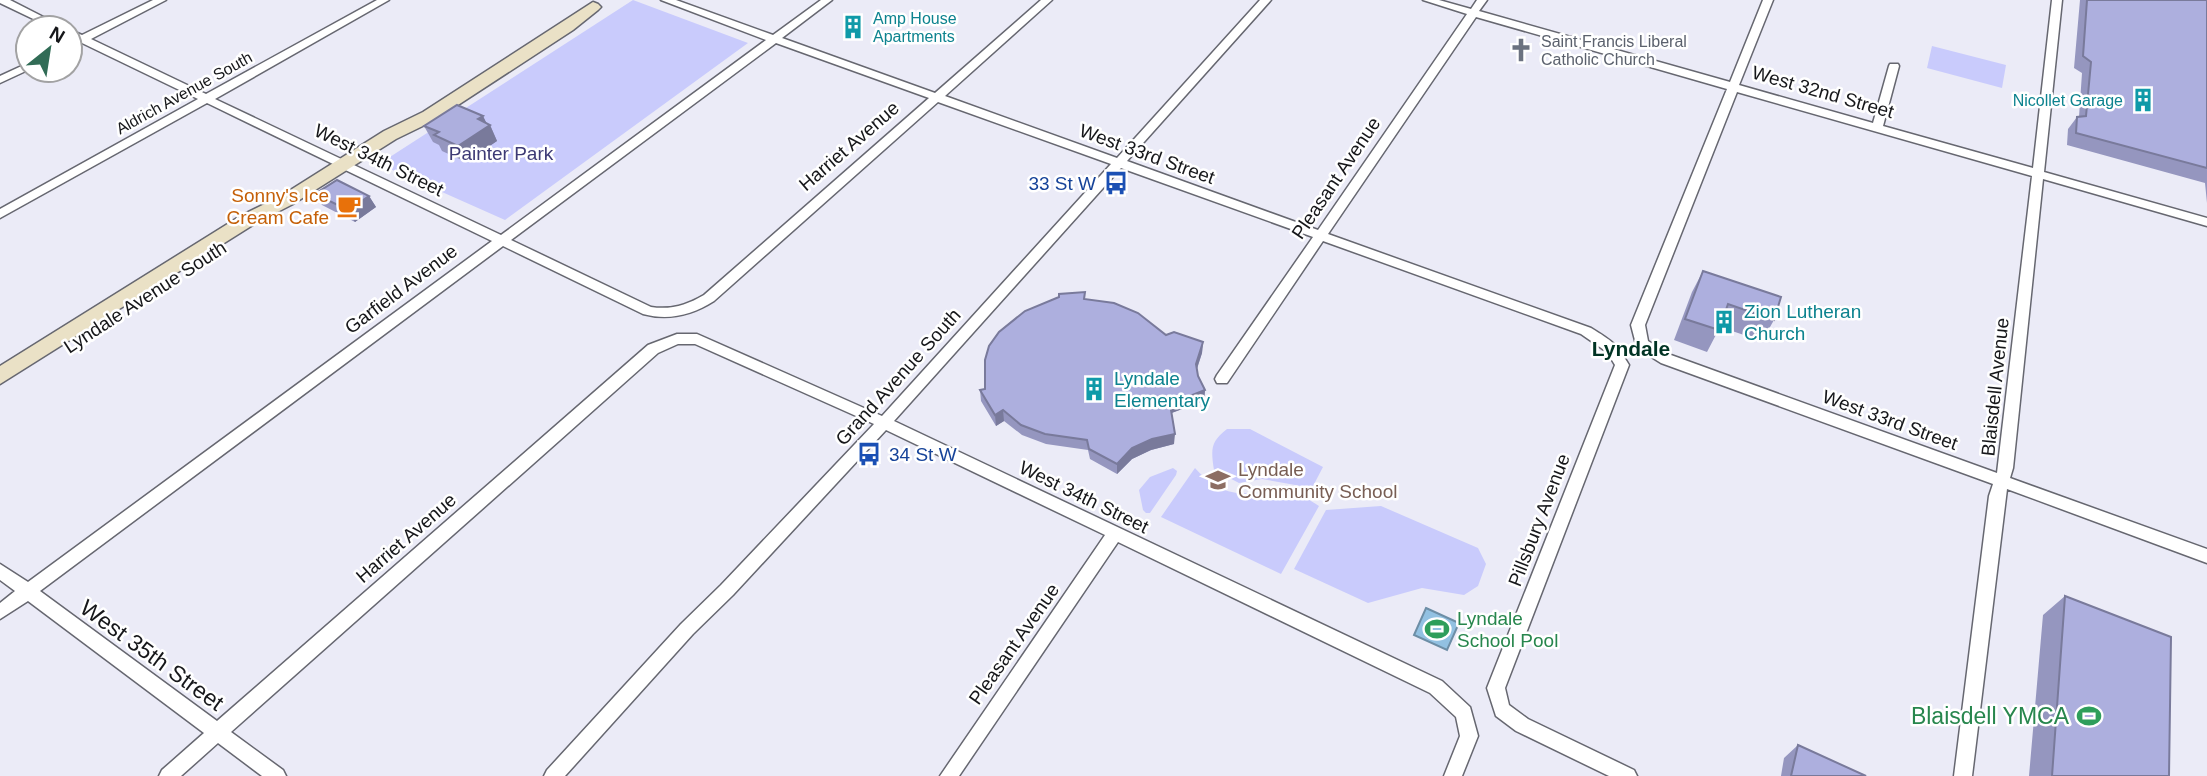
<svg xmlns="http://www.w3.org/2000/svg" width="2207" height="776" viewBox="0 0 2207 776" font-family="Helvetica,sans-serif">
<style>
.green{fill:#c9cbfc}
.water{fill:#92c1e2;stroke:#6d8ea6;stroke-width:2}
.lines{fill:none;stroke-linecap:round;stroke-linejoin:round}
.street-casing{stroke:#666770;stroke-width:3}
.secondary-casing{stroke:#666770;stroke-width:3}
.street{fill:#fff;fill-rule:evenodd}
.secondary{fill:#eae1c6;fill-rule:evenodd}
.wall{fill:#9596bf}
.shaded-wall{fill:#797a9b}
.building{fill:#adafde;stroke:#797a9b;stroke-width:2}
.labels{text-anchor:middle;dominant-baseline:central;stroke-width:5;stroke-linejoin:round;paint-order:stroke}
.far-culture-label{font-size:16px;fill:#0d838f;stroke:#fff;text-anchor:start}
.far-worship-label{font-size:16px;fill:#5b616d;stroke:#fff;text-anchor:start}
.far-street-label{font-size:16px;fill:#16171a;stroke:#fff}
.street-label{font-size:19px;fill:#16171a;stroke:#fff}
.park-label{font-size:19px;fill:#3d3a75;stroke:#fff}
.transit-label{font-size:19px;fill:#164399;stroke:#fff;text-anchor:end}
.food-label{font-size:19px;fill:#c56008;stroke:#fff;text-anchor:end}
.culture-label{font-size:19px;fill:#0d838f;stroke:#fff;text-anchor:start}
.education-label{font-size:19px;fill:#785e54;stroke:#fff;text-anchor:start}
.leisure-label{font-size:19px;fill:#27864d;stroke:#fff;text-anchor:start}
.neighbourhood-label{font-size:21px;font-weight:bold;fill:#003323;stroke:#fff}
.near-street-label{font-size:23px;fill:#16171a;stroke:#fff}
.near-leisure-label{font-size:23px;fill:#27864d;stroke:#fff;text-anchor:end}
</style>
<rect width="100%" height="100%" fill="#ebebf7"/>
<path class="green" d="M633,0l115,43 -243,177 -126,-56z
M1932,46l74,19 -4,23 -75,-20z
M1227,429h23l73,38 -11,21 -50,-9 -23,4 -25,-13c-3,-20 -4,-28 13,-41z
M1173,468l4,3 -1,4 -26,38h-4l-3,-3 -4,-20 11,-13z
M1195,468c13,15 31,27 52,25 13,-1 24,-8 38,-5 11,2 24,12 34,18l-38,68 -120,-57z
M1381,506l97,42 8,16 -8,22 -14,9 -42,-7 -54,15 -74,-34 32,-59z"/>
<path class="water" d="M1426,608l33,15 -12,27 -33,-15z"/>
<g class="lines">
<g class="street-casing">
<path id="street" d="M0,0h10l55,28h-13l-52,-25z
M153,0h13l-75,39 115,55 171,-94h12l-174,99 286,136 265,-195 -105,-40h15l97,35 48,-35h11l-50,38 153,55 106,-93h11l-107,96 172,62 143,-158h11l-144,161 191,69 149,-216 -44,-14h16l32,9 6,-9h10l-8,11 251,71 33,-82h10l-34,85 134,38 16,-57 1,-2h8l1,2 -16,60 150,42 19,-168h10l-18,172 163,46v8l-164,-47 -30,289 -3,10 197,71v14l-200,-74 -35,287h-18l35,-280 4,-12 -332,-121 -24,-15 -6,-23 96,-236 -251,-72 -148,217 263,94c21,13 25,15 38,37l-124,323 4,17 19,14 106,51 3,6h-28l-93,-45 -20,-15 -9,-28 128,-323 -8,-13 -26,-18 -258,-93 -96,142h-10l-2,-4 2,-4 96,-138 -192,-69 -227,253 548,260 28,26 8,29 -16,40h-18l16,-40 -4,-19 -26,-24 -312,-151 -159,234h-19l165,-241 -219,-105 -153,165 -40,39 -128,142h-21l3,-6 134,-146 40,-39 153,-161 -179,-80h-17l-20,9 -427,379 52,38 3,6h-24l-44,-33 -37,33h-22l3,-6 42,-37 -176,-132 -28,18v-16l15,-12 -15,-11v-16l28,18 464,-341 -285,-138 -207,115v-9l198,-110 -116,-56 -12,5v-7l4,-2 -4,-2v-7l12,5zM776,43l153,55 -225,197c-17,10 -33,15 -53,12l-140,-67zM1737,92l295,84 -35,297 -326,-118 -23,-14 -3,-16zM938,102l173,62 -229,252 -185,-82h-20l-29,11 -431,376 -177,-130 463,-345 140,68c26,7 49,1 71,-13z
M28,63v7l-28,13v-7z"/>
</g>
<g class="secondary-casing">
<path id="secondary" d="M593,2l5,2 3,3 -3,3 -25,20 -138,90 -39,19 -103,65 -37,19 -256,161v-18l242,-151 39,-19 103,-65 39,-19z"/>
</g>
<use href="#street" class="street"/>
<use href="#secondary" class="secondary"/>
</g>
<path class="wall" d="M2080,0h127v203l-2,-20 -138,-38 1,-16 9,-12h2l3,-44 -8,-5z
M483,116l3,7 4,2 7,16 -31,21 -24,-11 -3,-6 -6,-3 -9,-16z
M315,194l54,2 7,11 -21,15 -33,-17z
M1703,271l71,49 -12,21 -42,-14 -13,25 -33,-12 18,-48z
M1085,299l81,36 37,7 -1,11 -5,16 1,7 7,14 -1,11 -33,12 3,31 -23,6 -19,9 -15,15 -27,-15 -2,-9 -42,-6 -24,-9 -18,-14 -8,5 -15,-25 -1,-11 5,-1z
M2065,596l104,180h-140l14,-161z
M1798,745l68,31h-85l3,-18z"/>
<path class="shaded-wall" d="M483,116l5,10 2,-1 7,16 -31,21 -8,-16 20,-27z
M369,196l7,11 -21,15 -7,-12z
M1203,342l-1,11 -7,21 1,-10z
M1205,390l-1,11 -35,13 1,-10z
M1003,410l1,11 -8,5 -1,-11z
M1175,434l-1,10 -23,6 -19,9 -15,15v-10l15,-16 20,-9z"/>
<path class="building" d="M2087,0h120v168l-131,-35 1,-16 9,-1 5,-54 -8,-6z
M457,105l26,11 -5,3 12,6 -32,21 -24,-11 5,-3 -15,-6z
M337,180l32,16 -21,14 -33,-16z
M1703,271l78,26 -7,23 -46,-16 -9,26 -34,-11z
M1085,292l-1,7 30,4 24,10 28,22 8,-3 29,10 -7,22 2,12 7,14 -35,14 5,30 -23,5 -20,9 -15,16 -28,-15 -2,-9 -42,-6 -24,-9 -18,-15 -8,5 -15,-25 5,-1v-29l4,-14 10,-14 26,-21 34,-14v-3z
M2065,596l106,41 -2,139h-117z
M1798,745l68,31h-75z"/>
<defs>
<g id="building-bare" transform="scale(1.89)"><path d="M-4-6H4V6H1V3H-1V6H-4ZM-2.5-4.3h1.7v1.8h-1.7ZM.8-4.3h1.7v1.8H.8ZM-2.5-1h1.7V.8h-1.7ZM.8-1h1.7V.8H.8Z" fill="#0f9aa8" stroke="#fff" stroke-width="2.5" paint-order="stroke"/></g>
<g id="church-bare" transform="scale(1.89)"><path d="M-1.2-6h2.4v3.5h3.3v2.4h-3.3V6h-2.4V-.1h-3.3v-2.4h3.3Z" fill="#6b7280" stroke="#fff" stroke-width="2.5" paint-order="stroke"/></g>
<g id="bus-bare" transform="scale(1.89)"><path d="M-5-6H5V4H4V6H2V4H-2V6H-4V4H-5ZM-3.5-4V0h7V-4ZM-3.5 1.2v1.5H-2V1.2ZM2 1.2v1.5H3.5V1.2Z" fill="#1a4fb4" stroke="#fff" stroke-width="2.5" paint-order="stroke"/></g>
<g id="cafe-bare" transform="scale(1.89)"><path d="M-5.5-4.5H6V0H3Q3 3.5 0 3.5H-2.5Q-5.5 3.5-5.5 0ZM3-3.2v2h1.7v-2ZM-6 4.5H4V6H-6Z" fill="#e8710a" stroke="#fff" stroke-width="2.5" paint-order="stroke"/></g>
<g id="school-bare" transform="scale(1.89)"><path d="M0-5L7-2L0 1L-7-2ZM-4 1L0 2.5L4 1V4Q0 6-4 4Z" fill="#8d6e63" stroke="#fff" stroke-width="2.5" paint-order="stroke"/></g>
<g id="stadium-bare" transform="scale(1.89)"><path d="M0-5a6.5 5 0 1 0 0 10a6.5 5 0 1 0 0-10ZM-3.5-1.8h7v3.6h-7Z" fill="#2e9e5b" stroke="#fff" stroke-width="2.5" paint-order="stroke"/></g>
</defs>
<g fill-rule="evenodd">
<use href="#building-bare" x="853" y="27"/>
<use href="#church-bare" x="1521" y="50"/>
<use href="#building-bare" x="2143" y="100"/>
<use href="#bus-bare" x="1116" y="183"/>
<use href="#cafe-bare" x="349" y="206"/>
<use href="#building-bare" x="1724" y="322"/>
<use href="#building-bare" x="1094" y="389"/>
<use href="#bus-bare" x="869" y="454"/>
<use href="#school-bare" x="1218" y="480"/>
<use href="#stadium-bare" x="1437" y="629"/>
<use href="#stadium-bare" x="2089" y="716"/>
</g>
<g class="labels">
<g class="far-culture-label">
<text x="873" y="18">Amp House<tspan x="873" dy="18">Apartments</tspan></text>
<text x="2123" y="100" text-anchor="end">Nicollet Garage</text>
</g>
<g class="far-worship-label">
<text x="1541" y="41">Saint Francis Liberal<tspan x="1541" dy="18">Catholic Church</tspan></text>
</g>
<g class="far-street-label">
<text transform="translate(184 93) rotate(-29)">Aldrich Avenue South</text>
</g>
<g class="street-label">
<text transform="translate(1823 92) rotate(16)">West 32nd Street</text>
<text transform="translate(849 146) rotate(-41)">Harriet Avenue</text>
<text transform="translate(1147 154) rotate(20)">West 33rd Street</text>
<text transform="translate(379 160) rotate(26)">West 34th Street</text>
<text transform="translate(1336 178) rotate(-56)">Pleasant Avenue</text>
<text transform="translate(401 289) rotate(-37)">Garfield Avenue</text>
<text transform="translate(145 297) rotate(-33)">Lyndale Avenue South</text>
<text transform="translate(898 377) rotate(-48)">Grand Avenue South</text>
<text transform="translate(1995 387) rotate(-84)">Blaisdell Avenue</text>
<text transform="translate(1890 420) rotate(20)">West 33rd Street</text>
<text transform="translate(1084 497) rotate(26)">West 34th Street</text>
<text transform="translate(1539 520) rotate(-69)">Pillsbury Avenue</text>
<text transform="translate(406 538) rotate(-41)">Harriet Avenue</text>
<text transform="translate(1014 644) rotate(-55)">Pleasant Avenue</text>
</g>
<g class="park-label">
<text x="501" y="153">Painter Park</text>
</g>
<g class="transit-label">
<text x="1096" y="183">33 St W</text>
<text x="889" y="454" text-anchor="start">34 St W</text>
</g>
<g class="food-label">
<text x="329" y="195">Sonny's Ice<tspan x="329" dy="22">Cream Cafe</tspan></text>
</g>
<g class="culture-label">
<text x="1744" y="311">Zion Lutheran<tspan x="1744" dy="22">Church</tspan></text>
<text x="1114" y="378">Lyndale<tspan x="1114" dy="22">Elementary</tspan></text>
</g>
<g class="education-label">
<text x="1238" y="469">Lyndale<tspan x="1238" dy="22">Community School</tspan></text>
</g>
<g class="leisure-label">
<text x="1457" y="618">Lyndale<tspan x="1457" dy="22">School Pool</tspan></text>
</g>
<g class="neighbourhood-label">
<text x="1631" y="348">Lyndale</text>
</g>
<g class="near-street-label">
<text transform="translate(152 655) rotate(36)">West 35th Street</text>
</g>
<g class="near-leisure-label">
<text x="2069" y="716">Blaisdell YMCA</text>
</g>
</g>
<g transform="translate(49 49) rotate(30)"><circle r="33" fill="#ffffff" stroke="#a2a2a3" stroke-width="2"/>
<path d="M0-5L12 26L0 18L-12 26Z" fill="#316c56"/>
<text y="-10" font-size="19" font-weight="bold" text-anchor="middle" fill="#16171a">N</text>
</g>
</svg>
